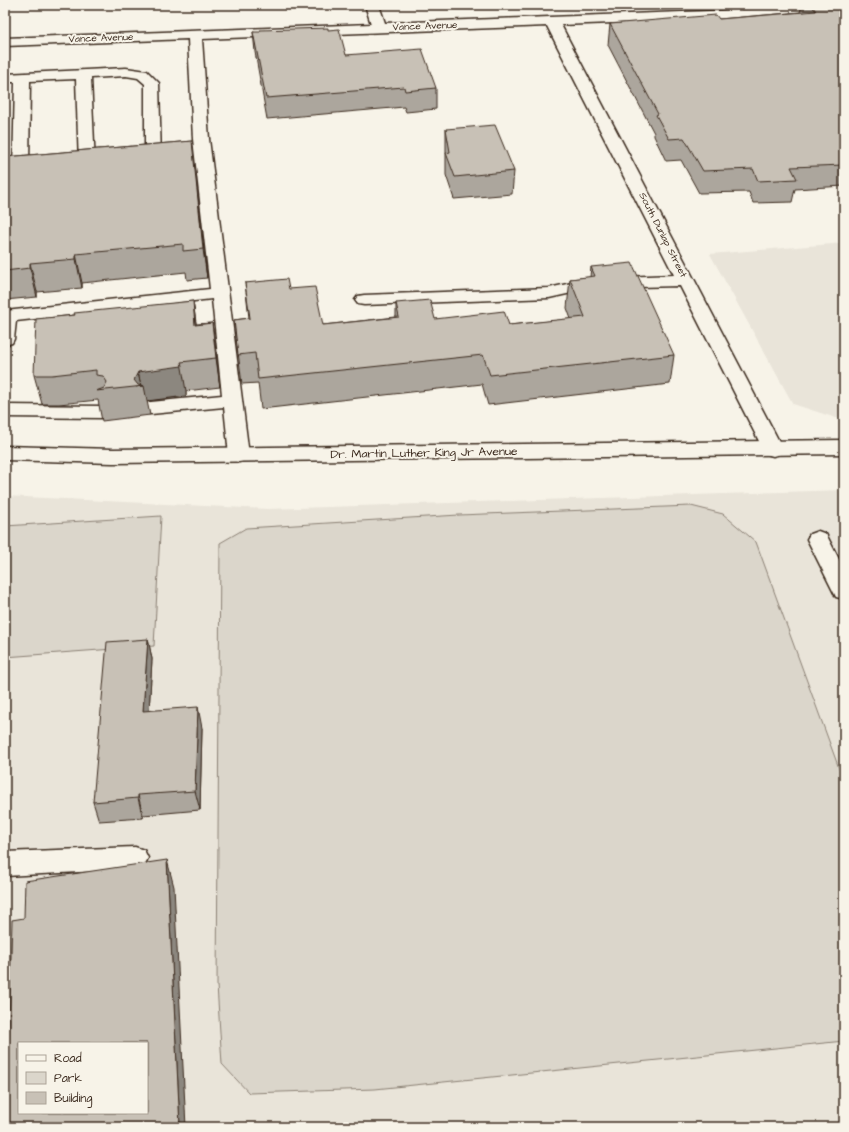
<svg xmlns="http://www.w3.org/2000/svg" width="849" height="1132" viewBox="0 0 849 1132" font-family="'Architects Daughter',sans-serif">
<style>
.built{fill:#e9e4d9;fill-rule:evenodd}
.green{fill:#dbd6cb;stroke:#8b8074}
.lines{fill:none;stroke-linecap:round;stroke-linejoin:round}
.minor-casing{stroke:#3b2a1e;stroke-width:3}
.major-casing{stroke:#3b2a1e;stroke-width:3}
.minor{fill:#f7f3e8;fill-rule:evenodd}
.major{fill:#f7f3e8;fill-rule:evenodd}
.wall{fill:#aca69d;stroke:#3b2a1e}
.shaded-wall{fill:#8c877f;stroke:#3b2a1e}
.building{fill:#c8c1b6;stroke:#3b2a1e;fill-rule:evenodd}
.labels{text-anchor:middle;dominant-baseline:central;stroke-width:4;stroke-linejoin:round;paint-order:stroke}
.far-street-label{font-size:10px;fill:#3b2a1e;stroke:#f7f3e8}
.street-label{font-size:12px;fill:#3b2a1e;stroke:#f7f3e8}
</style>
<rect width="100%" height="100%" fill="#f7f3e8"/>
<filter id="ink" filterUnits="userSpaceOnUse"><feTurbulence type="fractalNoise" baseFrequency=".025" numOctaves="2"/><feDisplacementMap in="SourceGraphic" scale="8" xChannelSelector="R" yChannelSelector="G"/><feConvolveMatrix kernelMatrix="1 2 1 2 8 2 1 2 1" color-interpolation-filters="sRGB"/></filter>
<g filter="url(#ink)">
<path class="built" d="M844,243v174l-8,1 -43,-14 -83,-150z
M844,490v637h-839v-631l263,13zM19,1043h128v70h-128z"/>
<path class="green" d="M691,506l32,8 33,28 88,240v259l-469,48 -126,4 -27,-29 -5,-79 3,-442 26,-15 213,-13z
M161,516l-7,130 -149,11v-131z"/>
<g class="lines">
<g class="minor-casing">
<path id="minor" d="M365,5h14l6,18 459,-17v8l-283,11 222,424 -3,5 -7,2 -7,-2 -3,-5 -83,-163 -86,2 -45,10 -185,7 -6,-1 -3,-4 3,-4 6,-1 185,-7 45,-10 80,-3 -127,-249 -345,13 7,100 40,316 -3,5 -7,2 -7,-2 -3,-5 -5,-48 -73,7 -7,-1 -3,-5 3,-5 7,-1 71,-7 -10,-96 -196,22 -2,18 -2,4 -7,2v-34l205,-22 -17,-150 -5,-100 -183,7v-8l366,-14z
M126,68l21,3 12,12 2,76 -2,3 -6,2 -6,-2 -2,-3v-75l-7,-6 -12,-2 -35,2 4,87 -2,3 -6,2 -6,-2 -2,-3 -3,-86 -46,2 -1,90 -2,3 -6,2 -6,-2 -2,-3 2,-89h-10v-8z
M5,405l97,1 7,1 3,5 -3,5 -7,1 -97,-1z
M818,531l8,3 18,35v30l-8,-2 -29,-58 3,-5z
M135,847l9,3 4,8 -4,8 -9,3 -130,7v-24z"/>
</g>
<g class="major-casing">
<path id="major" d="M844,440v14l-731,9 -108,-3v-14l108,3z"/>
</g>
<use href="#minor" class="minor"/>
<use href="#major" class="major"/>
</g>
<path class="wall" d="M790,5h54v181l-49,3 -3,13 -39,1 -4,-11 -50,1 -18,-33 -15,1 -12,-25v-3l-46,-88 2,-21 109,-5 81,-7 2,-6h-11z
M253,32l93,23 90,33v21l-30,3 -2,-5 -137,12 -12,-67z
M446,129l68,42 -2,23 -58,5 -8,-24z
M192,141l3,28 12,109 -20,2 -1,-8 -104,11v5l-45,4v5l-32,3v-143z
M591,267l83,88 -4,29 -182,21 -6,-21 -221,25 -3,-26 -16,1 -8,-64 15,-2 -4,-35 44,6 34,36 73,-8v-14l39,16 74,6 62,-6 -4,-11 3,-29 20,-2z
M193,301l3,23 16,-1 4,29 4,35 -34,4v5l-39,5 3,14 -48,6 -4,-21 -39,4h-17l-8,-29 41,-60z
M148,639l4,20 -3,52 53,17 -2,82 -57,5v3l-44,3 -6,-19z"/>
<path class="shaded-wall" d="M192,141l3,28 12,109 -4,-29z
M76,254l6,29v5l-6,-29z
M30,263l7,29v5l-7,-29z
M193,301l4,29 -2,-5z
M212,323l4,29 4,35 -4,-29z
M181,362l5,29v5l-39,5 -3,-15h-3l-3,-14z
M138,372l3,14 -5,1 -2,-7z
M148,639l4,20 -4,72 -5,-20z
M198,707l4,21 -2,82 -5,-19z
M138,795l5,20v3l-5,-20z
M167,860l7,27 12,240h-6z"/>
<path class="building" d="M811,5h33v160l-53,2 6,12 -39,2 -5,-12 -50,2 -19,-33 -15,1 -13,-24 2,-1 -48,-90 106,-9 3,4 97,-8z
M328,28v2l11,-1 7,26 76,-6 14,39 -31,3 -1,-4 -138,11 -13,-66h7v-2z
M495,125l19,46 -59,6 -9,-24 4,-1 -4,-23z
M192,141l11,108 -20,2v-7l-107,10v5l-46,4v5l-25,3v-114z
M632,263l42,92 -184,20 -7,-20 -225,24 -3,-26 -17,2 -4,-35 16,-2 -5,-35 42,-4 2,10 26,-2 8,38 76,-8 -3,-14 34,-3 5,19 69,-8 5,14 76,-8 -15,-38 25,-3 -4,-9z
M193,301l2,24 17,-2 4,35 -35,4 1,4 -44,6 -4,8 4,5 6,1 -48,5 8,-3 3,-6 -4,-6 -7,-1v-5l-44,5h-18l2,-56 39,-4 -1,-2z
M148,639l-5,72 55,-4 -3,84 -57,4v3l-45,4 14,-160z
M167,860l13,267h-174l6,-207 12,-2 1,-37zM19,1043h128v70h-128z"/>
</g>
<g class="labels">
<g class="far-street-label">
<text transform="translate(425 26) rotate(-2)">Vance Avenue</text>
<text transform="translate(101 38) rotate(-2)">Vance Avenue</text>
<text transform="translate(663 235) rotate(63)">South Dunlap Street</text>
</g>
<g class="street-label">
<text transform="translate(424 453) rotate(-1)">Dr. Martin Luther King Jr Avenue</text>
</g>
</g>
<rect width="849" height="1132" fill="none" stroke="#f7f3e8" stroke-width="20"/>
<rect x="10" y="10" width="829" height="1112" fill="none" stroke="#3b2a1e" stroke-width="1.5" filter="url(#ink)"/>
<rect x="18" y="1042" width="130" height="72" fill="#f7f3e8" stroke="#aca397"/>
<rect x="26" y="1055" width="20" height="6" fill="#f7f3e8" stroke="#aca397"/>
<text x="54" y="1062" font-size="12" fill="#3b2a1e">Road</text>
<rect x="26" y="1072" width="20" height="12" fill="#dbd6cb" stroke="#aca397"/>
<text x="54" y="1082" font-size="12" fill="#3b2a1e">Park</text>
<rect x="26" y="1092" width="20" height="12" fill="#c8c1b6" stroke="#aca397"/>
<text x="54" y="1102" font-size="12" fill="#3b2a1e">Building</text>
</svg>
